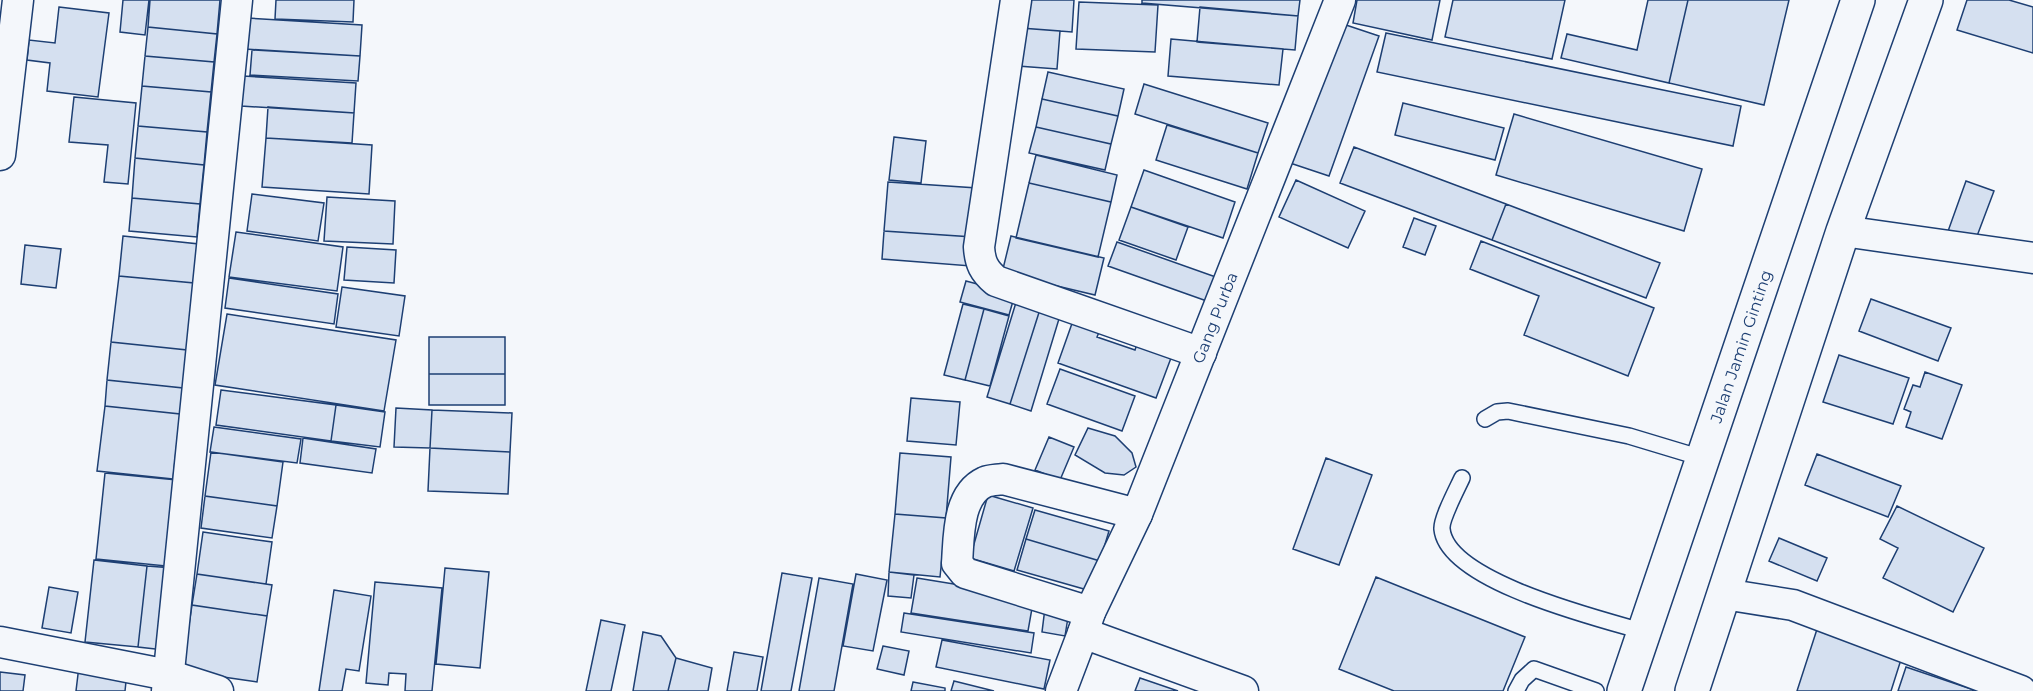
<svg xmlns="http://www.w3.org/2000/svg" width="2033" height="691" viewBox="0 0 2033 691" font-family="Montserrat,sans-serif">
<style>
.building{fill:#d5e0f0;stroke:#1d3f73;stroke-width:1.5}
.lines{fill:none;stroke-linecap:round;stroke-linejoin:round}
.lane-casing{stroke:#1d3f73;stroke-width:18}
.street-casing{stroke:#1d3f73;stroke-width:33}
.highway-casing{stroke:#1d3f73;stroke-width:36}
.lane{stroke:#f4f7fb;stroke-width:15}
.street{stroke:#f4f7fb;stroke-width:30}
.highway{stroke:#f4f7fb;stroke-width:33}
.labels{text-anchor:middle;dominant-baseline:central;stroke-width:4.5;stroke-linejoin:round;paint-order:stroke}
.street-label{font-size:16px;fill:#1d3f73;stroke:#f4f7fb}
</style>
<rect width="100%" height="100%" fill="#f4f7fb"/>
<path class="building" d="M123,0h26l-4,35 -25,-3z
M150,0h70l-3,34 -69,-7z
M276,0h78l-1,22 -78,-3z
M1023,0h51l-2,32 -51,-4z
M1142,0h158l-2,16 -156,-13z
M1357,0h83l-8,40 -79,-17z
M1453,0h112l-13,59 -107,-22z
M1648,0h40l-19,83 -108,-25 6,-24 70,16z
M1688,0h101l-25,105 -95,-22z
M1967,0h42l24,7v46l-76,-23z
M1079,2l79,3 -3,47 -79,-3z
M59,7l50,6 -11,84 -51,-6 3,-28 -23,-3 2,-20 26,3z
M1200,7l98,9 -3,34 -98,-8z
M247,18l115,7 -2,31 -115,-7z
M1340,23l39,13 -50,140 -39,-13z
M148,27l69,7 -3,28 -69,-6z
M1021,28l39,3 -3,38 -39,-3z
M1386,33l355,73 -8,40 -356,-74z
M1171,39l112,10 -4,36 -111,-9z
M252,50l108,6 -2,25 -108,-6z
M145,56l69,6 -3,30 -69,-6z
M1048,72l76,17 -6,27 -76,-17z
M243,76l113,7 -2,30 -113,-7z
M1144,84l124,39 -10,30 -123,-39z
M142,86l69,6 -4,40 -69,-6z
M74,97l62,6 -8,81 -24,-2 4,-37 -39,-3z
M1042,99l76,17 -7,28 -75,-17z
M1403,103l101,25 -9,32 -100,-25z
M268,107l86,6 -2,30 -86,-5z
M1514,114l188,55 -18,62 -188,-56z
M1167,125l91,28 -11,36 -91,-29z
M138,126l69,6 -3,33 -69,-7z
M1036,127l75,17 -6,26 -76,-17z
M894,137l32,4 -5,42 -32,-3z
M266,138l106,7 -3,49 -107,-7z
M1354,147l152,57 -14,36 -152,-57z
M1036,155l81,20 -6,27 -82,-19z
M135,158l69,7 -4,39 -68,-6z
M1144,170l91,32 -12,36 -92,-31z
M1296,180l69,31 -17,37 -69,-31z
M1966,181l28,10 -20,53 -27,-10z
M888,182l89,6 -4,49 -89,-6z
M1029,183l82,19 -13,55 -82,-19z
M252,194l72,9 -6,38 -71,-10z
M327,197l68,4 -2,43 -69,-3z
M132,198l68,6 -3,33 -68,-6z
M1506,204l154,59 -14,35 -154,-58z
M1131,207l57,20 -12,33 -57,-20z
M1414,218l22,8 -11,29 -22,-8z
M884,231l89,6 -2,29 -89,-7z
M236,232l107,15 -6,44 -108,-14z
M123,236l76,8 -5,39 -75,-7z
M1011,236l93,22 -9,37 -93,-22z
M1481,241l173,67 -26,68 -104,-41 15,-39 -69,-27z
M1117,242l110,39 -9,24 -110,-39z
M25,245l36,4 -5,39 -35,-4z
M347,247l49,3 -2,33 -50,-3z
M119,276l75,7 -7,67 -76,-8z
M229,278l109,16 -4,30 -109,-16z
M966,281l49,13 -6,21 -49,-13z
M342,287l63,9 -6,40 -63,-9z
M1018,296l24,7 -32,101 -23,-7z
M1871,299l80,29 -13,33 -79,-30z
M1042,303l20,6 -31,102 -21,-7z
M963,304l21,5 -19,71 -21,-5z
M984,309l25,7 -19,70 -25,-6z
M227,314l169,26 -12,71 -169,-26z
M1075,315l27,10 -5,12 38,13 4,-12 35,12 -18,48 -98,-35z
M429,337h76v37h-76z
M111,342l76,8 -4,38 -76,-8z
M1839,355l70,23 -16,46 -70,-22z
M1060,369l75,27 -13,35 -75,-27z
M1925,372l37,13 -20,54 -36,-12 5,-15 -7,-3 9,-24 7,2z
M429,374h76v31h-76z
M107,380l76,8 -3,26 -75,-8z
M221,390l115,15 -5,36 -115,-16z
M911,398l49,4 -4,43 -49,-4z
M336,405l49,7 -5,35 -49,-6z
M105,406l75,8 -7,65 -76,-8z
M396,408l36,2 -2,38 -36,-1z
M432,410l80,3 -2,39 -80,-4z
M214,427l87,12 -4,24 -87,-11z
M1088,428l27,8 17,17 4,14 -12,8 -19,-2 -30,-18z
M1049,437l25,10 -14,33 -25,-10z
M303,438l73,11 -4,24 -72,-10z
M430,448l80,4 -2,42 -80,-3z
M211,452l72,10 -6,44 -72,-10z
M900,453l51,4 -5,61 -51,-4z
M1817,454l84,32 -13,31 -83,-32z
M1326,458l46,17 -33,90 -46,-16z
M105,473l72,7 -11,86 -70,-7z
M988,495l45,13 -19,63 -44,-13z
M205,496l72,10 -5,32 -71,-10z
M1897,506l87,42 -31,64 -70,-34 15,-30 -18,-9z
M1035,510l74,21 -9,30 -74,-22z
M895,514l51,4 -6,59 -51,-5z
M203,532l69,10 -6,42 -69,-10z
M1779,538l48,20 -10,23 -48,-20z
M1026,539l74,22 -9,30 -74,-21z
M94,560l53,6 -9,81 -53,-5z
M147,566l26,2 -9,82 -26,-3z
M445,568l44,4 -9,96 -44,-4z
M889,572l25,3 -3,23 -23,-2z
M782,573l30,5 -21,113h-30z
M197,574l75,11 -5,31 -75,-11z
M856,574l31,6 -14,71 -30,-5z
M1376,577l149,60 -22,54h-109l-55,-22z
M819,578l34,6 -19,107h-35z
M917,578l117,19 -6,34 -117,-18z
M375,582l67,6 -10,103h-27l1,-17 -17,-1 -1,12 -22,-2z
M49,587l29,5 -7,41 -29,-5z
M334,590l37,6 -12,75 -13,-2 -4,22h-23z
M192,605l75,11 -10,66 -75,-11z
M1045,608l24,3 -4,25 -23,-4z
M904,613l130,20 -3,20 -130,-21z
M601,620l24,5 -14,66h-25z
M1820,620l85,27 -14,44h-94z
M643,632l18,4 15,22 -8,33h-35z
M942,640l108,20 -6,29 -108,-22z
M883,646l26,5 -5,24 -27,-6z
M734,652l29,5 -6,34h-30z
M676,658l36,10 -4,23h-40z
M79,666l48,6 -2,19h-49z
M1906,667l71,24h-79z
M0,672l25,3 -2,16h-23z
M1140,678l38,13h-43z
M954,681l40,10h-43z
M913,682l32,6v3h-34z"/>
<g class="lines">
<g class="lane-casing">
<path id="lane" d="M1485,419l12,-7 11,-1 121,25 73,22
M1462,478c-5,11 -21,41 -20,51 5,53 159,90 203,103
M1516,691l6,-11 12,-11 62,22"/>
</g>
<g class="street-casing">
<g id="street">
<path d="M1016,0l-37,247c1,16 5,24 17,34l205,72"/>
<path d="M0,155l18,-155"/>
<path d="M1843,231l190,27"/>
<path d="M1724,594l69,11 228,86"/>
<path d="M1090,612l-125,-39 -8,-10c2,-25 0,-68 28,-81 5,-2 12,-2 18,-3l134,35"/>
<path id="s1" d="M1083,633l7,-21 47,-98 203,-514"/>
<path d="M0,642l168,33 50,16"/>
<path d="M167,691l70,-691"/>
<path d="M1061,691l22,-58 160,58"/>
</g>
</g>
<g class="highway-casing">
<g id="highway">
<path id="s2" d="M1624,691l234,-691"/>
<path d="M1692,691l151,-460 83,-231"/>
</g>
</g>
<use href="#lane" class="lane"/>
<use href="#street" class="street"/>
<use href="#highway" class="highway"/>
</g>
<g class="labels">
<g class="street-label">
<text stroke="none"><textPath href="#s1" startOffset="342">Gang Purba</textPath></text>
<text stroke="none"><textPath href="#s2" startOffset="364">Jalan Jamin Ginting</textPath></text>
</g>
</g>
</svg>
